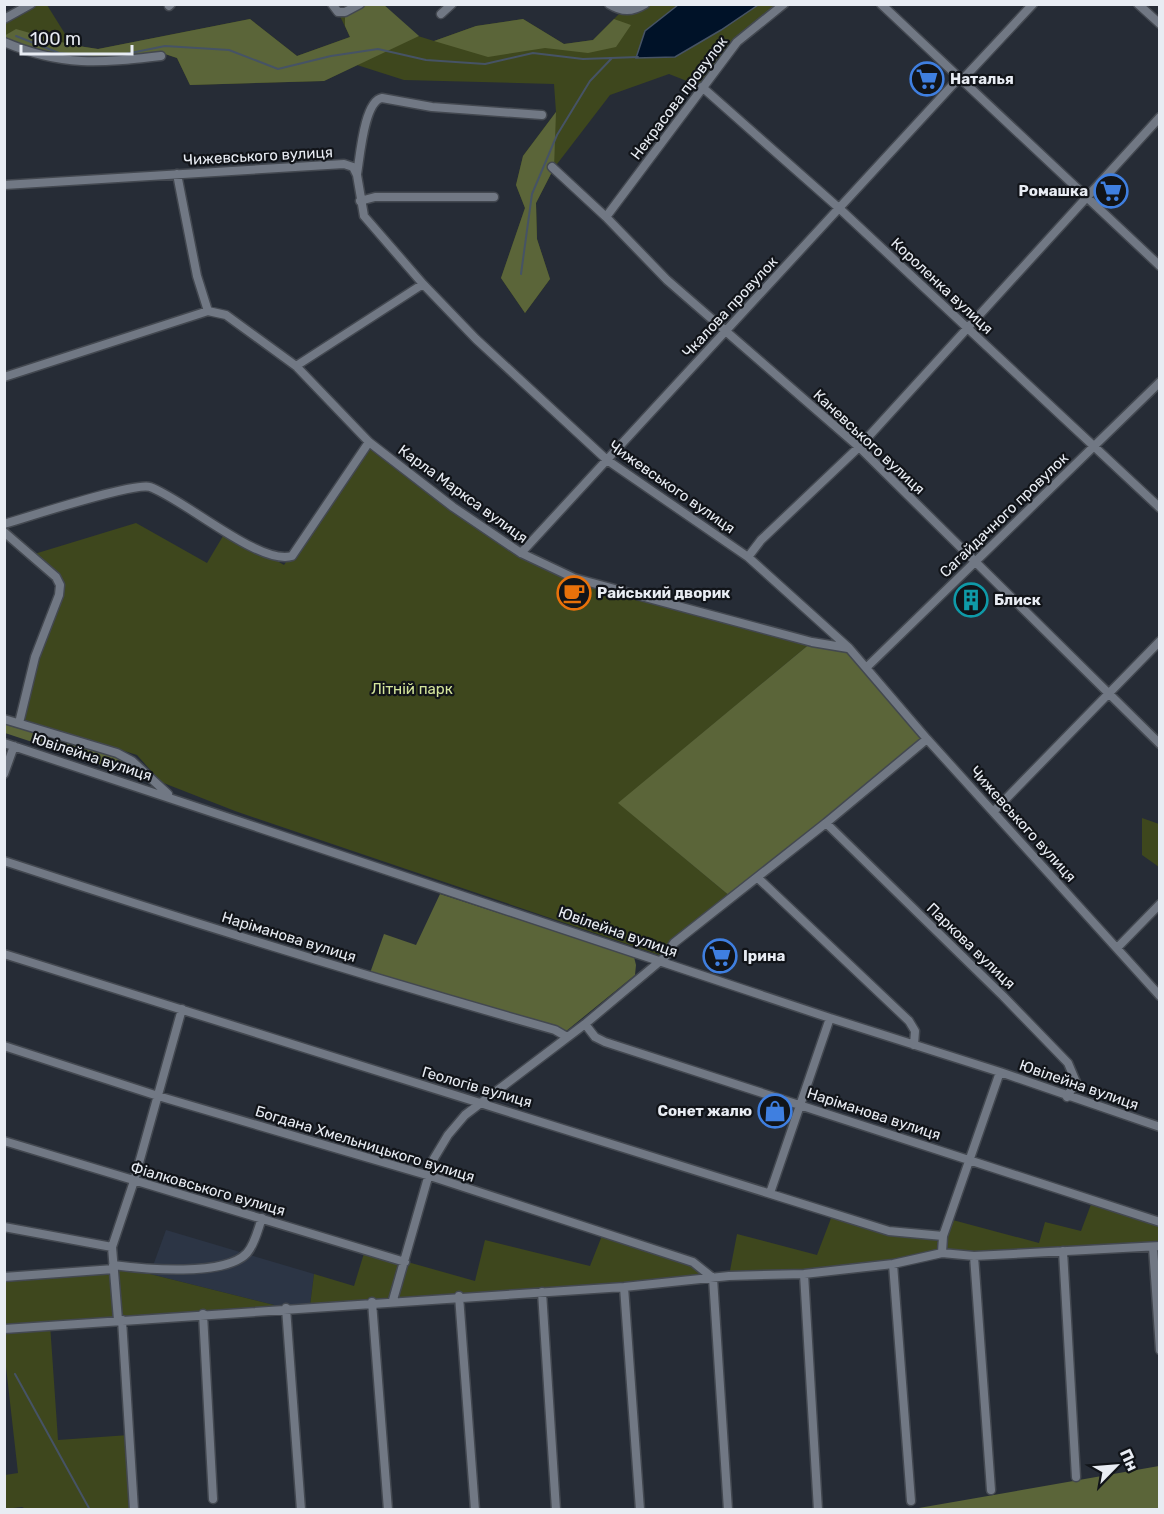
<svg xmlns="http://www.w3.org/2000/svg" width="1164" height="1514" viewBox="0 0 1164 1514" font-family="Rubik,sans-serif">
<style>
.built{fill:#2c3545}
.green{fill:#3e471d}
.forest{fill:#5b6539}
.water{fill:#001228;stroke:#465365;stroke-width:1.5}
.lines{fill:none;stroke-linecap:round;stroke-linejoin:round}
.stream{stroke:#465365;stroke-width:2}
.minor-casing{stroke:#434850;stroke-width:11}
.minor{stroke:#717884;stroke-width:8}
.labels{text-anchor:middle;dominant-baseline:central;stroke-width:4.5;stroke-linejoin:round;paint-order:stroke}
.poi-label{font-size:15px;font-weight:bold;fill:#e8ecf3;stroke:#111419;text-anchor:start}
.street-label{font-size:15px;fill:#e8ecf3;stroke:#111419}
.park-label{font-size:15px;fill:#d4e59c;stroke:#111419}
</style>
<rect width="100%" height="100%" fill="#262c36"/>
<path class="built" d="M166,1230l148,44 -4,32 -24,2 -136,-34z"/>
<path class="green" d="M31,4l16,1 25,40 26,4 152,-30 47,37 53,-19 -12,-25 45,-7 35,31 16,5 42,-15 47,-7 41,25 29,-4 29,-29 23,-6h139l-47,37 -35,45 -33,-13 -59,21 -56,73 -18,35 1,36 13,40 -25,34 -24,-35 24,-70 -9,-23 7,-29 33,-44 -2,-28 -150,-4 -47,-15 -33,16 -134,4 -13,-27 -15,-5 -65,10 -92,-21v-23z
M369,442l152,111 53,25 238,64 -193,161 112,94 -66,60 -430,-146 -74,-29 -24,-27 -112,-35 10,-63 25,-72 -29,-30 105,-32 71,40 19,-32 58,34z
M1142,818l17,6v43l-17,-12z
M1093,1199l66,21v26l-217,7 -49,11 -164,12 8,-42 80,21 16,-42 56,18 54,5 6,-17 90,24 6,-21 36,9z
M603,1233l90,29 20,16 -403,28 4,-32 40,12 11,-36 110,31 10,-41 105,26z
M114,1269l36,5 136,34 -236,16 8,116 71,-5 4,74 -105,1 -6,-3 -17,2v-34l13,-2 -13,-115v-81z"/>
<path class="forest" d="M383,4l36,32 -95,45 -134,4 -13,-27 -15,-5 -89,9 -68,-20 -1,-6 12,-7 56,16 26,4 152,-30 47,37 53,-19 -5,-11v-14l15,-7z
M523,19l41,25 29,-4 21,-21 17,6 -15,22 -28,6 -43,-5 -57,9 -54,-16 42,-15z
M556,112l-2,56 -18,35 1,36 13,40 -25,34 -24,-35 24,-70 -9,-23 7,-29z
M812,642l37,6 78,91 -196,158 -113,-94z
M5,719l123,39 -5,14 -118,-39z
M440,894l194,63 2,8 -1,10 -70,57 -195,-59 14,-39 32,11z
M1159,1466v43h-246z"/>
<path class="water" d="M678,5v-1l80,1 -37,25 -46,27 -39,1 9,-27z"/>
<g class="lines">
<path class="stream" d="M16,36l43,17 35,4
M111,57l54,-11 64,4 49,19 53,-13 47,-7 48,11 59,4 48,-11 50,6 55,-2
M521,274l11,-80 25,-59 33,-54 22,-23
M15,1374l75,136"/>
<g class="minor-casing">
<path id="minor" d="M332,4l6,8h7l15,-8
M609,4c13,8 23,8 36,0
M881,4l279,262
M1138,4l22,20
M169,6l2,-2
M441,14l11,-10
M4,19l27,-15
M4,42c58,25 96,21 157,14
M962,80l71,-76
M702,87l138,122 320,299
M552,167l54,50 61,63 192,167 301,297
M177,174l20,102 11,35
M357,174c3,-17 7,-73 25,-76l50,9 110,8
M4,185l340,-21 9,3 4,8 7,41 59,68 53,55 131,121 141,97 101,91 78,91 233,257
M360,201l15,-4h119
M606,217l131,-175 47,-38
M296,366l127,-82
M4,377l204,-66 18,4 70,51 73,76 84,65 68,46 53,25 238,64 36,6
M4,524c24,-7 130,-42 146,-37 34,12 110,79 142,69l77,-114
M4,532l52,45 4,8 -1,10 -24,62 -16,66
M521,553l438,-475
M748,557l13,-17 98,-93 301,-330
M867,667l293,-285
M4,719l113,34 15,8 36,33
M4,743l826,275 170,54 160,55
M4,774l10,-28
M994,811l166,-170
M826,823l177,173 65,67 8,19 -9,15
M4,861c183,60 366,117 551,169l12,7
M758,878l151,143 6,10 -1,14
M1117,948l43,-44
M4,954l885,277 54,5
M585,1024l10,13 10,5 555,180
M4,1046l154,50 272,80 263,86 20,16 15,232
M4,1141l401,121
M770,1193l60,-175
M4,1227l108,20
M1153,1247l7,103
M1063,1251l13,226
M942,1253l1,-17 57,-164
M974,1256l17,234
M893,1264l18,237
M113,1265c31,4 112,12 134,-12 8,-9 11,-24 15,-35
M804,1274l14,236
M4,1277l110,-8
M624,1287l16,223
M542,1292l14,218
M459,1296l16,214
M393,1300l40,-140 15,-25 17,-20 120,-91 80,-67 9,-14 152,-120 101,-84
M372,1302l16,208
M286,1308l15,202
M203,1314l10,185
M118,1320l-6,-73 22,-66 48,-172
M122,1320l12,190
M4,1329l620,-42 105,-11 75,-2 89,-10 49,-11 32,3 186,-10"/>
</g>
<use href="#minor" class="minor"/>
</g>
<defs>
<g id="supermarket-ring" transform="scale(1.725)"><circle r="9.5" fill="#111419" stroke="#3f7fe0" stroke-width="1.5"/><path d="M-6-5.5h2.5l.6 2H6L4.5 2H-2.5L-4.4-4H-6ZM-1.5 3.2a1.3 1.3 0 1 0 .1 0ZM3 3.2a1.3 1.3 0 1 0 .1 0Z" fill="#3f7fe0"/></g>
<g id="cafe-ring" transform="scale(1.725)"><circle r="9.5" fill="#111419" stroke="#e8710a" stroke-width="1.5"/><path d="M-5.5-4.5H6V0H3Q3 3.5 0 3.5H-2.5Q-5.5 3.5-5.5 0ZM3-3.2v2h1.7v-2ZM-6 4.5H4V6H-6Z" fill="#e8710a"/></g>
<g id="building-ring" transform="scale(1.725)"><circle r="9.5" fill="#111419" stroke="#0f9aa8" stroke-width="1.5"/><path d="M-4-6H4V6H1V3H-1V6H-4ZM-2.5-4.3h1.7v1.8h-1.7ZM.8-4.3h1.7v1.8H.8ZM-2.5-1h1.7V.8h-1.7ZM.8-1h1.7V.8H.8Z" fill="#0f9aa8"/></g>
<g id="shop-ring" transform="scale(1.725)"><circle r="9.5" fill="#111419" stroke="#3f7fe0" stroke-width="1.5"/><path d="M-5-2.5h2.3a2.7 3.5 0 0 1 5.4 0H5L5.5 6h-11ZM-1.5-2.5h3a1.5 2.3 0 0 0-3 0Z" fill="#3f7fe0"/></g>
</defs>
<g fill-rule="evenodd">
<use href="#supermarket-ring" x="927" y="79"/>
<use href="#supermarket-ring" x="1111" y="191"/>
<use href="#cafe-ring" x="574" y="593"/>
<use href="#building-ring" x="971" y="600"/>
<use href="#supermarket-ring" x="720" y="956"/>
<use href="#shop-ring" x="775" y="1111"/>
</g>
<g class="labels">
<g class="poi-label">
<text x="950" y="79">Наталья</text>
<text x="1088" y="191" text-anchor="end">Ромашка</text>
<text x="597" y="593">Райський дворик</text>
<text x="994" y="600">Блиск</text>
<text x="743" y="956">Ірина</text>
<text x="752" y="1111" text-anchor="end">Сонет жалю</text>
</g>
<g class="street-label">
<text transform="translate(679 98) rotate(-53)">Некрасова провулок</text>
<text transform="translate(258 156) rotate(-3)">Чижевського вулиця</text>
<text transform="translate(942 286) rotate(43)">Короленка вулиця</text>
<text transform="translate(730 307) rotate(-47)">Чкалова провулок</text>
<text transform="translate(869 442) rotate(43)">Каневського вулиця</text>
<text transform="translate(672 487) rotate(35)">Чижевського вулиця</text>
<text transform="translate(463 494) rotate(36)">Карла Маркса вулиця</text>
<text transform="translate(1004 515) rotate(-44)">Сагайдачного провулок</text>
<text transform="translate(92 757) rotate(18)">Ювілейна вулиця</text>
<text transform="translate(1023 824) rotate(48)">Чижевського вулиця</text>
<text transform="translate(618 932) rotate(19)">Ювілейна вулиця</text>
<text transform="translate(289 937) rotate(17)">Наріманова вулиця</text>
<text transform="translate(971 946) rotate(44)">Паркова вулиця</text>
<text transform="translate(1079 1085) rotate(19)">Ювілейна вулиця</text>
<text transform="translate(477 1087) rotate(16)">Геологів вулиця</text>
<text transform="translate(874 1114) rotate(18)">Наріманова вулиця</text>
<text transform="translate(365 1144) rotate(17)">Богдана Хмельницького вулиця</text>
<text transform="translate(208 1189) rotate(16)">Фіалковського вулиця</text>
</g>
<g class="park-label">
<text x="412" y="689">Літній парк</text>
</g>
</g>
<rect width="1164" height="1514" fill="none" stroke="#e8ecf3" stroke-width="12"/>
<g transform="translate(1116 1466) rotate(65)" stroke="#111419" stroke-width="4.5" paint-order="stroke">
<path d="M0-4.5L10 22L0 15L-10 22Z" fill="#e8ecf3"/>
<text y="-9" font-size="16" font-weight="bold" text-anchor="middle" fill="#e8ecf3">Пн</text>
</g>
<path d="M21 45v9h111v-9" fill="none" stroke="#e8ecf3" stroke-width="3"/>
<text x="30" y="45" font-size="18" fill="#e8ecf3" stroke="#111419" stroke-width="4.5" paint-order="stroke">100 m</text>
</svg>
